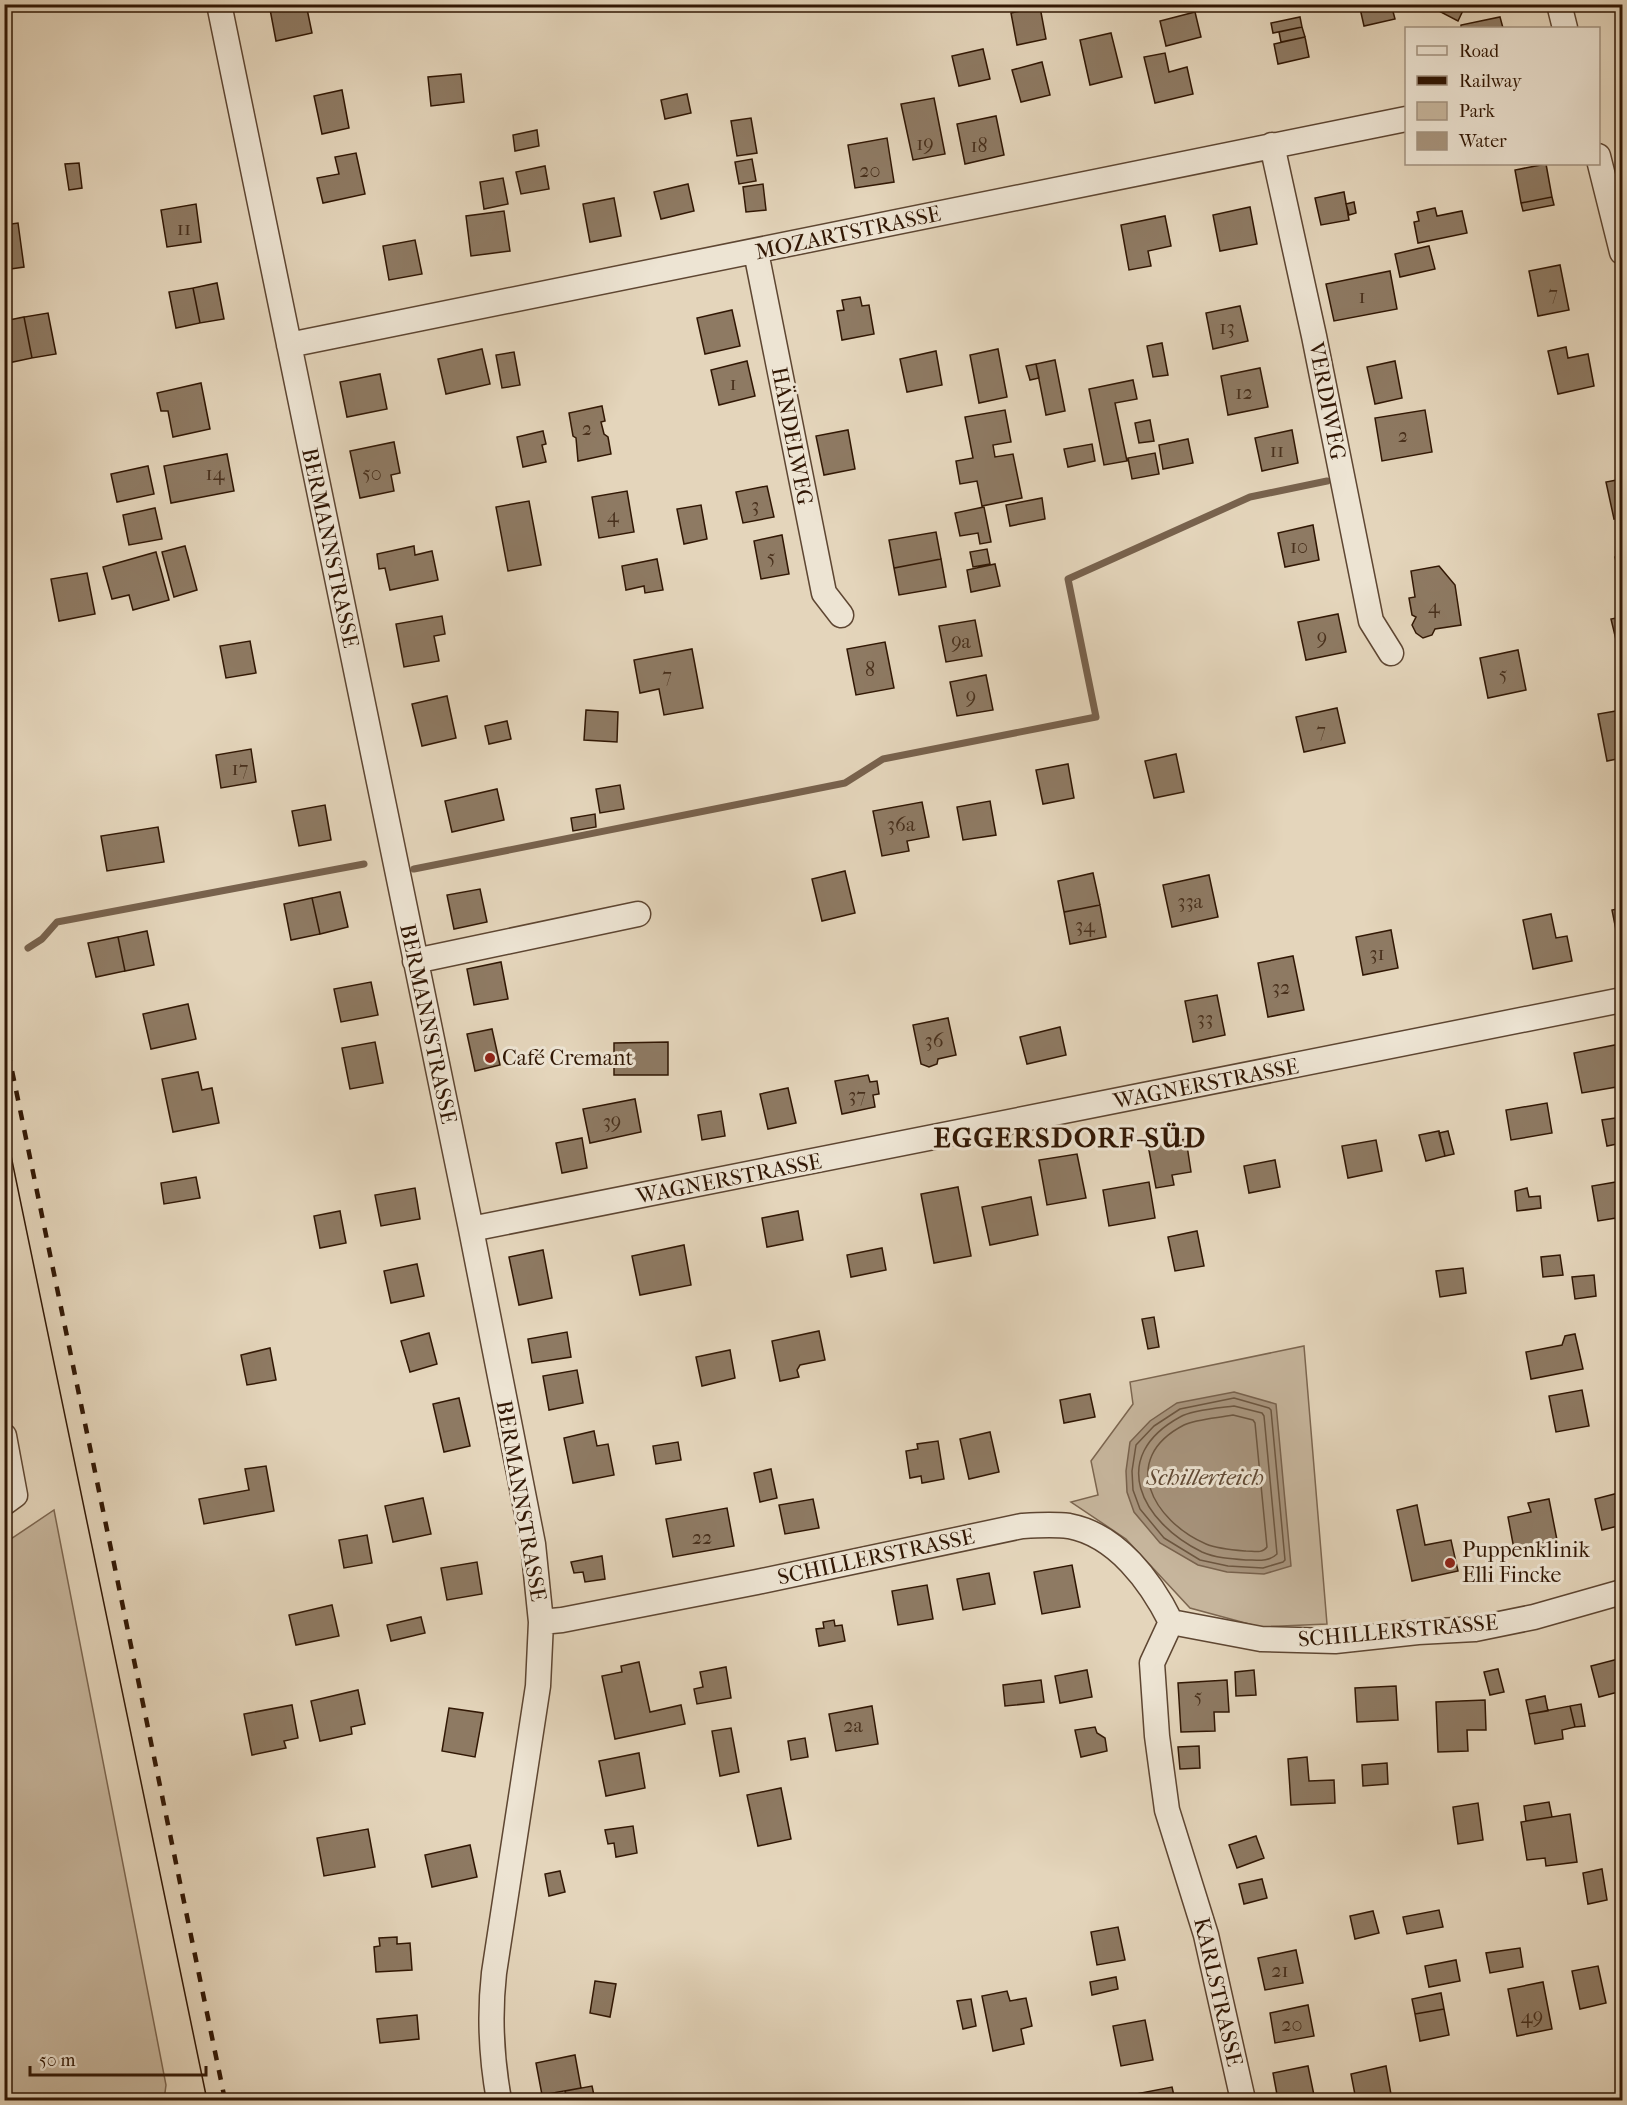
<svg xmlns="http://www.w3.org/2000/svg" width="1627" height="2105" viewBox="0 0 1627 2105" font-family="'IM FELL French Canon',serif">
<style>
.green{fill:#c6b59c;stroke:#7c6650;stroke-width:1.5}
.water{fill:#a7947d;stroke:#78624d;stroke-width:1.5}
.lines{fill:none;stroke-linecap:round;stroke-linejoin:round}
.shore{stroke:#6c5640;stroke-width:1.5}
.stream{stroke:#78624d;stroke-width:7}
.building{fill:#8e7a63;stroke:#311704;stroke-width:1.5}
.minor-casing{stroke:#5e4632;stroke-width:27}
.minor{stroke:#ede4d3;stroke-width:24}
.tram{stroke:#311704;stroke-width:1.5}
.rail{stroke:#311704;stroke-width:4.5;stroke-dasharray:10 10;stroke-linecap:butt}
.poi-dot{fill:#8f2418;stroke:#ede4d3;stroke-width:2}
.labels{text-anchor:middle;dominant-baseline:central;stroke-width:6;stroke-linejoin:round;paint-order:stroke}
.number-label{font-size:20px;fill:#48301c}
.street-label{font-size:22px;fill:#311704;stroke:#ede4d3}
.poi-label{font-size:22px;fill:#311704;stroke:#ede4d3;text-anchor:start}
.water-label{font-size:24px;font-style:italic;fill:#604934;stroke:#ede4d3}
.district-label{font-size:28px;font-weight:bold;letter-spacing:1.5px;fill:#311704;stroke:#ede4d3}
</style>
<rect width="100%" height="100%" fill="#e4d5bb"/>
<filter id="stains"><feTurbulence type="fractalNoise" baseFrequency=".00333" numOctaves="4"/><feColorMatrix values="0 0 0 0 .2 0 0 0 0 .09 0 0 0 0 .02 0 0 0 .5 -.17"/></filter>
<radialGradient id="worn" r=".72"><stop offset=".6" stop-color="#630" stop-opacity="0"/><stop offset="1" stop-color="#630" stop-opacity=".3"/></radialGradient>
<path class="green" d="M1304,1346l23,278 -67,3 -70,-19 -64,-69 -55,-37 27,-7 -7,-34 42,-57 -3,-22z
M54,1510l112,575 -2,15h-159v-557z"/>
<path class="water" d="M1234,1392l42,12 15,162 -27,8 -37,-2 -29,-7 -38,-22 -26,-31 -7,-20 -1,-21 4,-29 20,-21 27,-18z"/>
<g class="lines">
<path class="shore" d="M1234,1398l35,10 2,2 14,150 -2,2 -20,6 -35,-2 -28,-6 -36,-22 -24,-29 -7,-19 -1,-19 4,-26 18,-19 26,-17z
M1234,1406l28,7 2,3 13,138c-8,8 -20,6 -30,6 -15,-1 -32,-2 -45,-8 -61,-30 -95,-95 -22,-135 12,-7 39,-9 54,-11z
M1233,1415l20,5 2,3 12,124c-5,7 -13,4 -21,4 -13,-1 -28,-2 -40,-7 -53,-23 -88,-85 -22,-119 13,-6 34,-7 49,-10z"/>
<path class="stream" d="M414,869l431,-86 38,-24 213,-42 -28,-138 182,-82 77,-16
M28,948l14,-9 15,-17 307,-58"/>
</g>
<path class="building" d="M269,4h37l6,29 -36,8z
M1359,4h32l4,15 -31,7z
M1432,4h34l-8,17 -27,-14z
M1040,7l6,32 -29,6 -6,-32z
M1195,12l6,25 -35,9 -6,-25z
M1300,17l2,10 -29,6 -2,-10z
M1500,17l3,11h-42v-3z
M1302,27l3,10 -24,5 -2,-10z
M1111,33l11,44 -32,8 -10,-45z
M1305,37l4,20 -31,7 -4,-20z
M983,49l7,30 -31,7 -7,-30z
M1165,53l4,19 18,-5 6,27 -38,9 -11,-46z
M1042,62l8,33 -29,7 -9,-32z
M461,74l3,28 -33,4 -3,-29z
M342,90l7,38 -27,6 -8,-38z
M687,94l4,19 -26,6 -4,-19z
M934,98l11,56 -32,6 -12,-56z
M996,116l8,39 -39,9 -8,-40z
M751,118l6,35 -20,3 -6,-35z
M537,130l2,16 -24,5 -2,-16z
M887,138l7,44 -39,6 -7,-43z
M356,153l9,41 -42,9 -6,-25 22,-4 -4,-17z
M752,159l4,22 -17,3 -4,-22z
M79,163l3,25 -13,2 -4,-26z
M1546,164l6,33 -31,6 -6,-33z
M545,166l4,23 -28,5 -5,-22z
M503,178l5,26 -24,5 -4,-27z
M688,184l6,27 -33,8 -7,-27z
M763,184l3,26 -20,2 -3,-25z
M1344,192l5,28 -28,5 -6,-27z
M1552,197l2,8 -31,6 -2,-8z
M614,198l7,38 -31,6 -7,-38z
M1354,202l2,11 -7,2 -3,-11z
M196,204l5,38 -34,5 -6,-37z
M1250,207l7,37 -37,7 -7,-36z
M1435,208l2,8 25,-5 5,22 -49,10 -4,-21 5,-1 -2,-9z
M504,211l6,40 -39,5 -5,-40z
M1165,216l6,30 -23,5 3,15 -22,4 -8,-45z
M18,223l6,44 -20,3v-45z
M415,240l7,34 -33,6 -6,-34z
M1429,246l6,23 -35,8 -5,-23z
M1560,265l9,45 -31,6 -9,-45z
M1390,271l7,38 -63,12 -8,-37z
M217,283l7,36 -24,4 -7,-35z
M193,288l7,35 -24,5 -7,-36z
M860,297l2,9 7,-1 5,29 -32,6 -5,-29 7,-1 -2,-10z
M1240,306l8,35 -35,8 -7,-36z
M732,310l8,36 -35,8 -8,-36z
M48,313l8,41 -24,4 -8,-41z
M24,317l8,41 -24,5 -4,-19v-23z
M1162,343l6,32 -15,2 -6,-31z
M1566,347l2,11 20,-4 6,32 -36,8 -10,-43z
M482,349l8,35 -44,10 -8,-35z
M998,349l9,48 -28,6 -9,-48z
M936,351l6,34 -35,7 -7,-33z
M514,352l6,33 -18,3 -6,-33z
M1055,360l10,51 -19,4 -10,-51z
M747,361l8,35 -36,9 -8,-35z
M1395,361l7,37 -27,6 -8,-37z
M1036,364l3,14 -9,2 -4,-14z
M1260,368l8,39 -40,8 -7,-39z
M380,374l7,35 -40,8 -7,-35z
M1133,380l4,19 -22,4 12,58 -23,4 -15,-76z
M201,383l9,46 -37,8 -5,-26h-7l-4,-18z
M602,406l3,15 -4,1 3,12 4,3 3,17 -33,7 -2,-23 -3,-2 -4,-23z
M1005,410l6,32 -18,3 2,12 18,-3 9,44 -40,8 -5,-25 -17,3 -4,-23 17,-3 -8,-41z
M1425,410l7,42 -50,9 -7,-43z
M1150,420l4,21 -15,2 -4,-20z
M848,430l7,39 -31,6 -8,-39z
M1292,430l6,33 -36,8 -7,-33z
M543,431l3,13 -4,1 4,17 -23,5 -6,-30z
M1188,439l5,24 -30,6 -4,-24z
M394,442l6,31 -9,2 3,16 -34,7 -10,-47z
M1092,444l3,17 -27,6 -4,-18z
M1155,453l4,21 -27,5 -4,-21z
M227,454l7,37 -63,12 -7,-37z
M148,466l6,28 -37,8 -6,-28z
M1622,479v38l-8,2 -8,-37z
M767,486l7,31 -31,6 -7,-31z
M627,491l7,41 -35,6 -7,-41z
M1042,498l3,21 -35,7 -4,-21z
M529,501l12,64 -33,6 -12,-64z
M701,505l6,34 -23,5 -7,-35z
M984,507l7,35 -11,2 -2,-11 -18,3 -5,-23z
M155,508l7,31 -33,6 -6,-30z
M1313,525l6,35 -34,7 -7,-34z
M936,532l5,27 -47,9 -5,-28z
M782,535l7,39 -28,5 -7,-38z
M185,546l12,44 -23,7 -12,-45z
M414,546l1,9 17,-4 6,29 -48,10 -5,-22 -6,1 -2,-15z
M987,549l3,15 -17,3 -3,-15z
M156,552l13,48 -36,10 -4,-15 -17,4 -9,-32z
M1622,555v29l-7,-27z
M657,559l6,31 -18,3 -1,-7 -18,4 -4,-24z
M941,559l5,28 -47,8 -5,-27z
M995,564l5,22 -29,6 -4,-22z
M1439,566l16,19 6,40 -26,4 -3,6 -9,3 -7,-5 -4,-8 4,-8 -4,-2 -3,-17 6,-1 -4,-26z
M87,573l8,41 -36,7 -8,-42z
M1338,614l8,38 -40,8 -8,-38z
M442,616l3,18 -11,2 5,25 -35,6 -8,-43z
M1622,617v30l-4,1 -7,-29z
M975,620l7,36 -36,6 -7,-36z
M250,641l6,32 -30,5 -6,-32z
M885,642l9,46 -38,7 -9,-46z
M692,649l11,59 -39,7 -5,-26 -19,4 -6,-33z
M1518,650l8,40 -38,8 -8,-40z
M986,675l7,35 -36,6 -7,-34z
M447,696l9,42 -34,8 -10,-42z
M1337,708l8,35 -41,9 -8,-35z
M586,710l32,2 -1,30 -33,-2z
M1622,710v48l-15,3 -9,-47z
M507,721l4,18 -22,5 -4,-18z
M251,749l5,33 -35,6 -5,-33z
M1176,754l8,38 -30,6 -9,-37z
M1068,764l6,34 -31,6 -7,-34z
M620,785l4,24 -24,4 -4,-24z
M497,789l7,31 -52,12 -7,-31z
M990,801l6,34 -33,5 -6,-33z
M922,802l7,35 -22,4 2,10 -27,5 -9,-45z
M325,805l6,35 -32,6 -7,-35z
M595,814l1,13 -23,4 -2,-13z
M158,827l6,35 -57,9 -6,-35z
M845,871l10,42 -33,8 -10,-42z
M1093,873l7,32 -36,7 -6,-31z
M1209,875l9,42 -46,10 -9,-42z
M480,889l7,33 -33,7 -7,-34z
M340,892l8,35 -28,7 -8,-36z
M312,898l8,36 -29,6 -7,-36z
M1100,905l6,32 -36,7 -6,-32z
M1622,908v47h-1l-9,-45z
M1551,914l5,24 11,-2 5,25 -39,8 -10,-49z
M1391,930l7,38 -35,7 -7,-38z
M147,931l7,34 -29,6 -7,-34z
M118,937l7,34 -29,6 -8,-34z
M1293,956l11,54 -36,7 -10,-54z
M501,962l7,37 -34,6 -7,-36z
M371,982l7,33 -37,7 -7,-33z
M1217,995l8,40 -32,7 -8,-41z
M188,1004l8,35 -45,10 -8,-35z
M948,1018l8,37 -18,4 -1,5 -8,3 -8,-3 -8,-39z
M1060,1027l6,28 -39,9 -7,-27z
M492,1029l8,36 -25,6 -8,-37z
M375,1042l8,41 -33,6 -8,-41z
M668,1042v33h-54v-32z
M1620,1044l2,12v30l-40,7 -8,-40z
M198,1072l4,18 10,-2 7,35 -46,9 -11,-53z
M868,1075l2,7 7,-1 2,13 -6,1 2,12 -33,7 -7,-33z
M788,1088l8,35 -28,6 -8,-35z
M635,1099l6,33 -51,11 -7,-34z
M1547,1103l5,30 -41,7 -5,-30z
M721,1111l4,25 -23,4 -4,-25z
M1622,1117v26l-15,3 -5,-26z
M1439,1131l6,25 -19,5 -7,-26z
M1448,1131l6,23 -9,2 -6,-23z
M582,1138l5,30 -25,5 -6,-30z
M1186,1139l5,33 -19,3 2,10 -18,3 -8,-43z
M1376,1140l6,31 -34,7 -6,-32z
M1077,1154l9,44 -39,7 -8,-45z
M1275,1160l5,27 -31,6 -5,-27z
M196,1177l4,21 -36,6 -3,-21z
M1622,1181v36l-24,4 -6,-35z
M1149,1182l6,36 -46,8 -6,-36z
M958,1187l13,69 -37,7 -13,-69z
M415,1188l5,31 -39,7 -6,-31z
M1527,1188l2,9 11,-1 1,12 -24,3 -2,-20z
M1031,1197l7,38 -48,10 -8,-38z
M340,1211l6,32 -26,5 -6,-32z
M798,1211l5,29 -36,7 -5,-29z
M1197,1231l7,35 -29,5 -7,-34z
M684,1245l7,40 -51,10 -8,-39z
M882,1248l4,22 -35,7 -4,-22z
M543,1250l9,48 -33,7 -10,-48z
M1560,1255l3,20 -20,2 -2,-20z
M417,1264l7,32 -33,7 -7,-32z
M1463,1268l3,25 -26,4 -4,-26z
M1594,1275l2,21 -21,3 -3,-22z
M1154,1317l5,30 -11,2 -6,-30z
M819,1331l6,29 -25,5 -3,5 2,7 -19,4 -8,-40z
M567,1332l4,25 -39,6 -4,-24z
M429,1333l8,31 -27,8 -9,-31z
M1575,1334l8,35 -52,10 -5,-27 36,-7 3,-9z
M270,1348l6,32 -29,5 -6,-30z
M730,1350l5,28 -33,8 -6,-29z
M577,1370l6,33 -34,7 -6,-34z
M1582,1390l7,36 -33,6 -7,-36z
M1090,1394l5,23 -31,6 -4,-23z
M459,1398l11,48 -26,6 -11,-48z
M594,1431l3,15 11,-2 6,31 -41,8 -9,-45z
M990,1432l9,40 -30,7 -9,-40z
M938,1441l6,38 -22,4 -1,-7 -11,2 -4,-27 12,-2 -1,-5z
M678,1442l3,18 -25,4 -3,-18z
M266,1466l8,45 -70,13 -5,-25 50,-9 -4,-21z
M771,1469l6,29 -17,4 -6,-29z
M1622,1492v33l-20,5 -7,-31z
M423,1498l8,36 -38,8 -8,-36z
M813,1499l6,29 -34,6 -6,-29z
M1549,1499l8,41 -43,9 -6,-32 23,-5 -3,-9z
M1417,1505l8,40 26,-5 7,31 -46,10 -15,-71z
M727,1508l7,38 -61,11 -7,-38z
M367,1535l5,28 -28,5 -5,-28z
M602,1556l3,23 -20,3 -2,-10 -9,1 -3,-11z
M477,1562l5,32 -35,6 -6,-32z
M1072,1565l8,42 -38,7 -8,-42z
M989,1573l6,31 -32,6 -6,-31z
M927,1585l6,34 -35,6 -6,-34z
M332,1605l7,31 -43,9 -7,-30z
M421,1617l4,16 -34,8 -4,-16z
M834,1620l1,6 7,-1 3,16 -26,5 -3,-17 8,-1 -1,-6z
M1622,1658v33l-23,6 -8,-31z
M639,1662l11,50 31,-7 4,19 -70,15 -13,-63 20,-4 -1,-6z
M726,1667l5,31 -34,6 -3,-15 9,-2 -3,-15z
M1498,1669l6,23 -14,3 -6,-23z
M1087,1670l5,27 -32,6 -5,-27z
M1254,1670l2,25 -20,1 -1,-24z
M1041,1680l3,22 -39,4 -2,-21z
M1227,1680l2,32h-15l1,19 -34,1 -3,-49z
M1396,1686l2,34 -41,2 -2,-34z
M358,1690l7,34 -14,3 1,7 -32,7 -9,-40z
M1545,1696l3,15 -19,3 -3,-14z
M1485,1700l1,30h-19l1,21 -30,1 -2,-50z
M1581,1704l4,22 -10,1 -5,-21z
M292,1705l6,33 -14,3 2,7 -34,7 -8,-41z
M872,1706l6,38 -42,7 -7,-37z
M1570,1706l5,21 -13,3 1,9 -28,5 -6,-30z
M449,1708l34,5 -8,44 -33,-6z
M1095,1727l2,6 8,5 2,13 -26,6 -6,-27z
M731,1728l8,44 -19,4 -8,-45z
M805,1738l3,19 -17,3 -3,-19z
M1199,1746l1,22 -20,1 -2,-22z
M639,1753l6,35 -39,8 -7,-35z
M1307,1757l2,24 25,-1 1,23 -44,2 -3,-46z
M1387,1763l1,21 -25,2 -1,-21z
M781,1788l10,51 -33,7 -11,-51z
M1549,1802l3,15 -26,4 -2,-15z
M1478,1803l5,37 -25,4 -5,-37z
M1570,1814l7,48 -31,4 -1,-8 -18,2 -6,-38z
M633,1826l4,27 -21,4 -2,-14 -6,1 -3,-14z
M368,1829l7,38 -51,9 -7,-38z
M1256,1836l8,22 -27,10 -8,-23z
M470,1845l7,32 -45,10 -7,-32z
M1602,1869l5,31 -19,4 -5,-31z
M560,1871l5,21 -16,4 -4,-22z
M1262,1879l5,19 -23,6 -5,-20z
M1439,1910l4,17 -36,7 -4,-17z
M1373,1911l6,22 -24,6 -5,-23z
M1118,1927l7,33 -28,5 -6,-33z
M397,1937v7l13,-1 2,27 -36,2 -2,-25 6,-1 -1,-8z
M1520,1948l3,19 -33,6 -4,-20z
M1296,1950l7,33 -38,7 -7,-32z
M1456,1960l4,21 -31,6 -4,-21z
M1598,1966l8,37 -26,6 -8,-38z
M1116,1977l2,12 -26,6 -2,-13z
M595,1981l21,3 -6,33 -20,-4z
M1543,1982l9,47 -35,7 -9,-47z
M1007,1991l3,10 16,-3 6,28 -11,3 3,15 -31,7 -11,-55z
M1441,1993l3,16 -29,5 -3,-15z
M971,1999l5,27 -13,3 -6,-28z
M1308,2005l6,31 -39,7 -5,-30z
M1444,2009l5,26 -29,6 -5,-27z
M417,2015l2,24 -39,4 -3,-24z
M1145,2020l8,40 -32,6 -8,-40z
M575,2055l6,33 -39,7 -6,-32z
M1308,2066l7,34h-37l-5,-27z
M1386,2066l6,34h-36l-5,-26z
M592,2086l3,14h-28l-2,-9z
M1172,2087l3,13h-54l-1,-3z"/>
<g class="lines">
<g class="minor-casing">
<path id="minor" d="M219,4l252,1225 62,315 8,78 -3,64 -44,287c-5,45 -3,83 5,127
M1559,4l6,24
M1272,145l42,191 57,285 20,32
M1598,156l24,96
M756,252l68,341 17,22
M289,345l1117,-226
M415,961l223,-47
M471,1229l1151,-229
M4,1436l11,59 -11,8
M541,1622l21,-2 195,-38 265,-56c16,-1 31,-2 47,0 48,9 82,56 102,96
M1171,1622l-19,41 5,73 10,74 39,125 37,165
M1171,1622l90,17 74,2 83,-9 57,-3 59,-12 88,-25"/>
</g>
<use href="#minor" class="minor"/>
<path class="tram" d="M4,1122l203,978"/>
<path class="rail" d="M4,1032l221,1068"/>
</g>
<g class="poi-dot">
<circle cx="490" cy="1058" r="6"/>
<circle cx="1450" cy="1563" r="6"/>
</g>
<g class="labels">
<g class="number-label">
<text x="925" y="143">19</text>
<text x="979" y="145">18</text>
<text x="870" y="170">20</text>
<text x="184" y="228">11</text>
<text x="1553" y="293">7</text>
<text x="1362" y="296">1</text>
<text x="1227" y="327">13</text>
<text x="733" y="383">1</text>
<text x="1244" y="392">12</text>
<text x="587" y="428">2</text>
<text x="1403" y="435">2</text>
<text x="1277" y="450">11</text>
<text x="215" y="473">14</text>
<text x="372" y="473">50</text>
<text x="755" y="505">3</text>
<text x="613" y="515">4</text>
<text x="1299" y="546">10</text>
<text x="771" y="557">5</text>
<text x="1434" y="606">4</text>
<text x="1322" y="637">9</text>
<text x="961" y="641">9a</text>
<text x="870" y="669">8</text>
<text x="1503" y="674">5</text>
<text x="667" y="675">7</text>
<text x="971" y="696">9</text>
<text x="1321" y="730">7</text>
<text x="240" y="768">17</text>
<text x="901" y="824">36a</text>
<text x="1190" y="901">33a</text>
<text x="1085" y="925">34</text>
<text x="1377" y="953">31</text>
<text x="1281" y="987">32</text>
<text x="1205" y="1018">33</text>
<text x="934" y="1040">36</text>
<text x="857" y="1095">37</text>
<text x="612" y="1121">39</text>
<text x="702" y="1537">22</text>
<text x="1198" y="1696">5</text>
<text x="853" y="1725">2a</text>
<text x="1280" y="1970">21</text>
<text x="1532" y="2016">49</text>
<text x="1292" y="2024">20</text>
</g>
<g class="street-label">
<text transform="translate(848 233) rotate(-12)">MOZARTSTRASSE</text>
<text transform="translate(1327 401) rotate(79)">VERDIWEG</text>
<text transform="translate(792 436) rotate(79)">HÄNDELWEG</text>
<text transform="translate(330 548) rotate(78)">BERMANNSTRASSE</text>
<text transform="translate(428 1024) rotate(78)">BERMANNSTRASSE</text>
<text transform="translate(1206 1084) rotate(-11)">WAGNERSTRASSE</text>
<text transform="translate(729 1179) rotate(-11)">WAGNERSTRASSE</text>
<text transform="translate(521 1501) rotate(80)">BERMANNSTRASSE</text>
<text transform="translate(876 1557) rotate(-12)">SCHILLERSTRASSE</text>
<text transform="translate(1398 1631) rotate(-5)">SCHILLERSTRASSE</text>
<text transform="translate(1218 1992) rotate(77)">KARLSTRASSE</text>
</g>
<g class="poi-label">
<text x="502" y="1058">Café Cremant</text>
<text x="1462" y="1550">Puppenklinik<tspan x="1462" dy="25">Elli Fincke</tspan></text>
</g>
<g class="water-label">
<text x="1205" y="1477">Schillerteich</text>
</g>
<g class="district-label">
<text x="1070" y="1137">EGGERSDORF-SÜD</text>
</g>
</g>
<rect width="1627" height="2105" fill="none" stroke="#e4d5bb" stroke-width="24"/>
<rect x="6" y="6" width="1615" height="2093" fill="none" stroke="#311704" stroke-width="3"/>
<rect x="12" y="12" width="1603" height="2081" fill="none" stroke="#311704" stroke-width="1.5"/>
<rect x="1405" y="27" width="195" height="138" fill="#ede4d3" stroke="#a29280" stroke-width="1.5"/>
<rect x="1417" y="46" width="30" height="9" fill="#ede4d3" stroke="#a29280" stroke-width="1.5"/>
<text x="1459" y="57" font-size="18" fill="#311704">Road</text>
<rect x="1417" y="76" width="30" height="9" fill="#311704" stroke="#a29280" stroke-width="1.5"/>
<text x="1459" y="87" font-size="18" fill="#311704">Railway</text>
<rect x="1417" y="102" width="30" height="18" fill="#c6b59c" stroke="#a29280" stroke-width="1.5"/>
<text x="1459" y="117" font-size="18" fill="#311704">Park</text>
<rect x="1417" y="132" width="30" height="18" fill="#a7947d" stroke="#a29280" stroke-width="1.5"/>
<text x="1459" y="147" font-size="18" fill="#311704">Water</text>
<path d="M30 2066v9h176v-9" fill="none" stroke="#311704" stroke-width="3"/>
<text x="39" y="2066" font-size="18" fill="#311704" stroke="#ede4d3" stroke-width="4.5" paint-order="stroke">50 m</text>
<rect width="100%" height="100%" filter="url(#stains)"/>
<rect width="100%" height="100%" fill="url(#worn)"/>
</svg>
